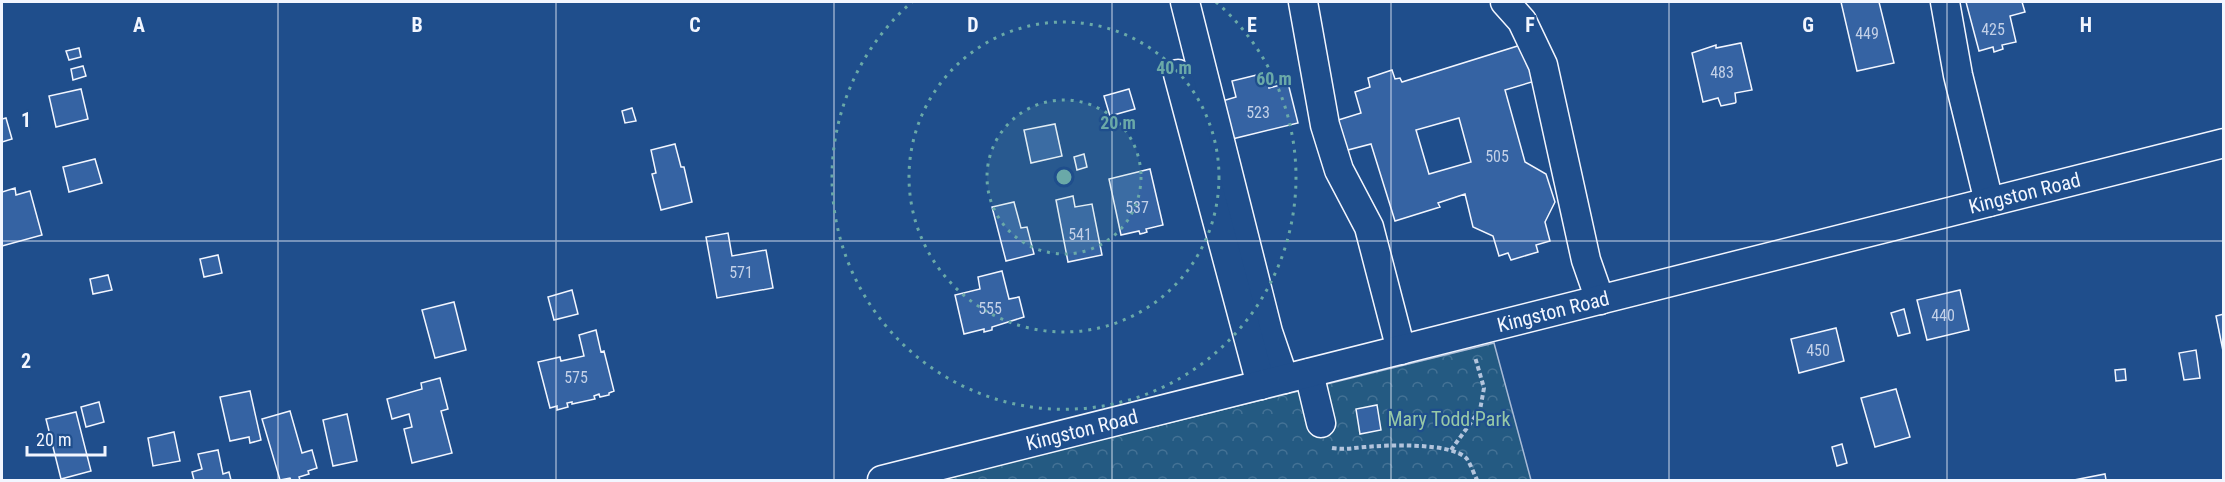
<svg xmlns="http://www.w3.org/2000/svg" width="2225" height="482" viewBox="0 0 2225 482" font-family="'Roboto Condensed',sans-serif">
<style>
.forest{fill:url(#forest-crowns);stroke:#a8bbd7;stroke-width:1.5}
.building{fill:#3563a3;stroke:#f2f6ff;stroke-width:1.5;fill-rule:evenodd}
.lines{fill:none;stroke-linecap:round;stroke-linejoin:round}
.minor-casing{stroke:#f2f6ff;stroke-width:31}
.path{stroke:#b3c4dc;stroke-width:4;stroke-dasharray:4.5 3;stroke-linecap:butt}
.minor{stroke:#1f4e8c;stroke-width:28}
.grid{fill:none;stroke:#f2f6ff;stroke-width:1.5;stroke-opacity:0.55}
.ring{fill:none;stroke:#6aa9a8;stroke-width:3;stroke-dasharray:3 6}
.labels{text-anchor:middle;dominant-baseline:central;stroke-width:4.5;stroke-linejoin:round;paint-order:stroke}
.number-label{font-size:16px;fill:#c3d1e8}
.street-label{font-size:20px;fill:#f2f6ff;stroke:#1f4e8c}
.park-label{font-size:20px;fill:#97c8a6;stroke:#1f4e8c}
.grid-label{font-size:20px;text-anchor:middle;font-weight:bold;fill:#f2f6ff;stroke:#1f4e8c;stroke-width:4.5;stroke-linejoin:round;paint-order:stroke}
.centre{fill:#6aa9a8;stroke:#1f4e8c;stroke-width:3}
.ring-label{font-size:18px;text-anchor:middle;font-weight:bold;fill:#6aa9a8;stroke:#1f4e8c;stroke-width:4.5;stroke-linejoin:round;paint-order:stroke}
</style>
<defs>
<pattern id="forest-crowns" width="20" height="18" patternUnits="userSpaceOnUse" patternTransform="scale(1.5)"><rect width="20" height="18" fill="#245a82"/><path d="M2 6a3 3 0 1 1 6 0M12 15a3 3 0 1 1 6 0" fill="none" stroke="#447295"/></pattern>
</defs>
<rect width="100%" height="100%" fill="#1f4e8c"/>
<path class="forest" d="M1494,343l37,137h-595z"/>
<path class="building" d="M1841,2h38l15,61 -37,8z
M1966,2h56l3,10 -15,4 6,26 -14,3 1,4 -9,3 -1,-5 -14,4z
M1741,43l11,47 -17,3 1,9 -1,1 -14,3 -3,-8 -15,4 -11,-49 24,-8v3z
M1524,44l11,37 -30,9 20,72 21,12 9,28 -10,20 5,19 -14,4 2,7 -27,8 -3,-7 -9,3 -6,-20 -20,-9 -8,-33 -27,9 2,4 -45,14 -24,-77 -27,7 -9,-30 26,-8 -6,-21 15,-5 -2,-9 24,-8 3,9 5,-1 2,4zM1459,118l12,44 -42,12 -13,-44z
M79,48l2,9 -12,3 -3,-9z
M83,66l3,10 -13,4 -2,-11z
M1265,73l4,15 19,-5 10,40 -70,17 -9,-38 17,-5 -4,-16z
M81,89l7,30 -32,8 -7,-31z
M1129,89l6,20 -25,7 -6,-20z
M632,108l4,13 -11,2 -3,-12z
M6,118l6,21 -10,3v-23z
M1055,124l7,32 -31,7 -7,-33z
M675,144l6,23h3l8,35 -31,8 -9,-36 4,-1 -5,-23z
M1084,154l3,13 -10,3 -3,-13z
M95,159l7,24 -33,9 -6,-25z
M1150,169l13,56 -17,4 1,3 -3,1 -4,1 -1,-3 -18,4 -12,-56z
M15,188l1,7 14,-4 12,44 -40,11v-54z
M1073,196l2,11 17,-3 10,51 -34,7 -12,-62z
M1014,202l7,26 6,-1 7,27 -28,7 -14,-54z
M728,233l4,23 34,-6 7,38 -56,10 -11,-61z
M218,255l4,18 -18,4 -4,-18z
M1002,271l7,28 10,-2 5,20 -32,10v3l-8,2v-3l-20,5 -9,-39 25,-6 -2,-12z
M108,275l4,15 -19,4 -3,-15z
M572,290l6,24 -24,6 -6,-23z
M1960,290l9,40 -42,10 -10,-40z
M454,302l12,48 -31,8 -13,-48z
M1904,309l6,24 -12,3 -7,-23z
M2224,314v42l-8,-40z
M1836,328l8,33 -45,12 -8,-34z
M596,330l5,22 3,-1 10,40 -5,2v2l-9,2 -1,-3 -5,2 1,3 -23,5v-2l-5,1 1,4 -11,3v-4l-7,2 -12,-46 22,-5 1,4 23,-5 -5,-21z
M2196,350l4,28 -16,2 -5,-27z
M2125,369l1,11 -10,1 -1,-11z
M440,378l8,31 -7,2 11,42 -40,10 -8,-34 8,-2 -3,-13 -17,5 -5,-20 35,-10 -1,-6z
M1896,389l14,48 -35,10 -14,-49z
M250,391l11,49 -11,3 -1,-6 -19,4 -10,-44z
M99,402l5,20 -18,5 -5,-20z
M1377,405l4,25 -21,4 -4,-25z
M290,411l12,42 10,-3 5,18 -9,3 1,3 -10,3 1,3h-9l-1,-2 -10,2 -18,-61z
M76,412l15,59 -30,8 -15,-60z
M347,414l10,47 -24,5 -10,-46z
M174,432l6,29 -27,5 -5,-28z
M1842,444l5,19 -10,3 -5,-19z
M218,450l5,24 6,-2 2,8h-37l-2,-8 10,-3 -4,-15z
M2105,474l1,6h-32z"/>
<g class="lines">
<g class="minor-casing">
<g id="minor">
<path d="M1185,2l83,330 16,47"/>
<path d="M1303,2l22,123 14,45 30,57 32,123"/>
<path d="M1505,2l17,19 21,44 43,195 14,40"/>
<path d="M1945,2l13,73 31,127"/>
<path d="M1178,74l83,311"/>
<path d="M1309,373l12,50"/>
<path id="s1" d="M882,480l1342,-337"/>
</g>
</g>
<path class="path" d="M1332,448c12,2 21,0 33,-1 22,-2 87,-5 102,12 4,6 7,15 10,21
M1451,450l29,-40 4,-22 -9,-31"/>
<use href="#minor" class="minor"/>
</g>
<path class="grid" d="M278,2v478M556,2v478M834,2v478M1112,2v478M1391,2v478M1669,2v478M1947,2v478M2,241h2222"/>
<circle cx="1064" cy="177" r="77" fill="#6aa9a8" fill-opacity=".12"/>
<g class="ring">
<circle cx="1064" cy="177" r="77"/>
<circle cx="1064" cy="177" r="155"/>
<path d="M1216 2A232 232 0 1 1 912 2"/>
</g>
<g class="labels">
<g class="number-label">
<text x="1993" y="29">425</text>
<text x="1867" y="33">449</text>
<text x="1722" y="72">483</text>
<text x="1258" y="112">523</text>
<text x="1497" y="156">505</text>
<text x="1137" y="207">537</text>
<text x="1080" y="234">541</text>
<text x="741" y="272">571</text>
<text x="990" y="308">555</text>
<text x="1943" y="315">440</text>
<text x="1818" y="350">450</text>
<text x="576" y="377">575</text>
</g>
<g class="street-label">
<text stroke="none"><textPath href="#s1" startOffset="1178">Kingston Road</textPath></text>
<text stroke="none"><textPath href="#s1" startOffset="692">Kingston Road</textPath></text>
<text stroke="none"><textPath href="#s1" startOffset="206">Kingston Road</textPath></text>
</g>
<g class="park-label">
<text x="1449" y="419">Mary Todd Park</text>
</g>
</g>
<g class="grid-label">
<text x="139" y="32">A</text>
<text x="417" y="32">B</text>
<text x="695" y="32">C</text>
<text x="973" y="32">D</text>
<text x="1252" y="32">E</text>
<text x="1530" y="32">F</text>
<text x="1808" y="32">G</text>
<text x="2086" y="32">H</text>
<text x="26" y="127">1</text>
<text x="26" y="368">2</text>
</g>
<circle cx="1064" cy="177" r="9" class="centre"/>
<g class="ring-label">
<text x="1174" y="74">40 m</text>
<text x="1274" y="85">60 m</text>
<text x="1118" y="129">20 m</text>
</g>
<rect width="2225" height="482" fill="none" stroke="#f2f6ff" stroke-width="6"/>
<path d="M27 446v9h78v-9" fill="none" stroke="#f2f6ff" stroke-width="3"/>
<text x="36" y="446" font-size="18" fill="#f2f6ff" stroke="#1f4e8c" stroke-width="4.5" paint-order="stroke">20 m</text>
</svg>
